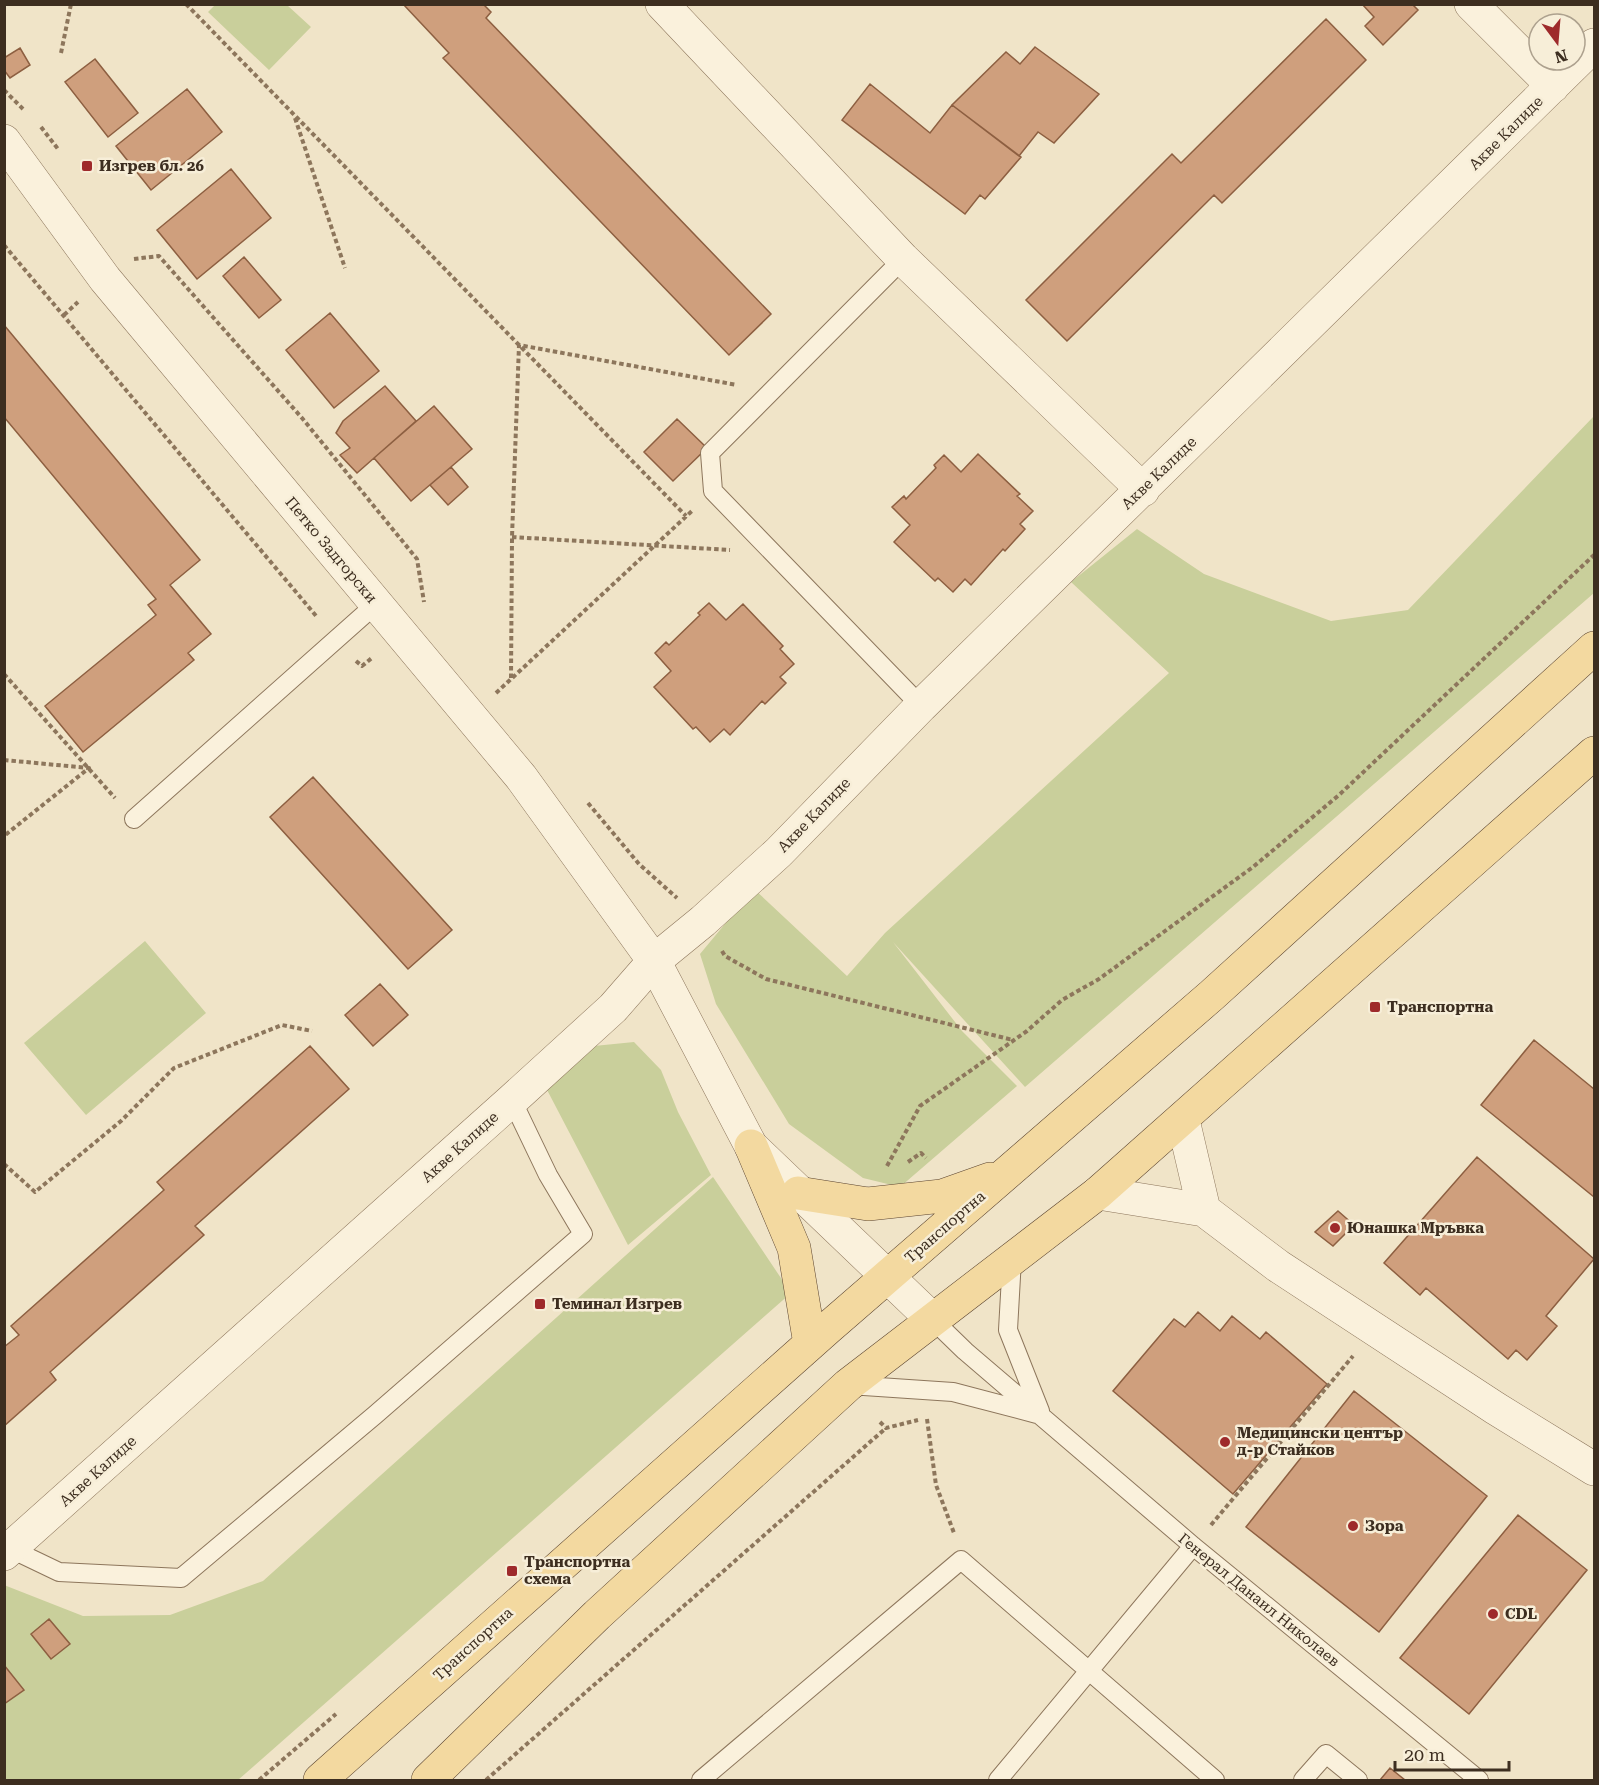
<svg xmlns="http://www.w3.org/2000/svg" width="1599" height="1785" viewBox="0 0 1599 1785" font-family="'Roboto Serif',serif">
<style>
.green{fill:#c9cf9b}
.building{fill:#cf9f7d;stroke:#8d5f41;stroke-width:1.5}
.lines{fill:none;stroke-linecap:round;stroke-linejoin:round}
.service-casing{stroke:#8d765c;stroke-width:20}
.minor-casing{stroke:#8d765c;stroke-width:34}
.tertiary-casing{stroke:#8d765c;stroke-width:34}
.primary-casing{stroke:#5b4430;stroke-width:34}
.path{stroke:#8d765c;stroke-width:4;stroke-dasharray:4.5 3;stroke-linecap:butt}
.service{stroke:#faf1dc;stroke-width:18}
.minor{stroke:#faf1dc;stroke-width:33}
.tertiary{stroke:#faf1dc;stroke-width:33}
.primary{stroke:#f3d9a0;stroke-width:33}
.poi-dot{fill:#9e2a2b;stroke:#f7eed8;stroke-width:2}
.labels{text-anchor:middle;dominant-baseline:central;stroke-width:5;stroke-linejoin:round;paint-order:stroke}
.street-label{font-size:15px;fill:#3d2e20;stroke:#f7eed8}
.poi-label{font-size:15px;font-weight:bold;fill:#3d2e20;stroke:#f7eed8;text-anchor:start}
</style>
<rect width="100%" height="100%" fill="#f0e4c8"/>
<path class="green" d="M215,5h72l24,22 -42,43 -61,-58z
M1594,416v177l-569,494 -132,-145 69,89 55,55 -117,101 -37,-9 -74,-54 -73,-120 -16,-50 54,-65 93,87 38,-43 284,-260 -98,-91 66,-53 67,45 127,47 77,-11z
M145,941l61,72 -120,102 -62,-72z
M634,1042l27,28 17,42 33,63 -83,70 -83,-159 39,-39z
M713,1177l78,116 -553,487h-233l-1,-195 79,31 87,-1 93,-34z"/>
<path class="building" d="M403,4h80l8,8 -5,6 285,296 -42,41 -286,-297 6,-5z
M1362,4h50l6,6 -35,35 -18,-19 9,-9z
M1326,19l40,41 -144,143 -8,-8 -147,146 -41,-41 146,-146 9,9z
M1035,47l64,47 -45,49 -16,-11 -19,24 -67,-51 54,-53 14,12z
M20,48l10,17 -20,13 -6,-8v-12z
M95,59l43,54 -30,24 -43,-55z
M870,84l60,49 22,-28 69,52 -36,42 -5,-4 -15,19 -123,-94z
M187,89l35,43 -71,58 -35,-44z
M231,169l40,49 -74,61 -40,-49z
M244,257l37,43 -22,18 -36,-42z
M330,313l49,58 -45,37 -48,-58z
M4,325l196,235 -30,25 41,49 -23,19 6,7 -111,92 -38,-46 111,-91 -8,-10 8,-6 -152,-182z
M385,386l31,35 -59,52 -17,-18 10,-7 -14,-15 7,-12z
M434,406l38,43 -61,52 -37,-43z
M677,419l30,29 -34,33 -29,-29z
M978,454l42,40 -3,2 16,15 -13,13 5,5 -20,22 -2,-2 -32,36 -6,-6 -12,13 -15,-14 -3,3 -41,-39 16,-17 -18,-18 12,-11 2,3 30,-31 -2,-3 10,-10 17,17z
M451,467l17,20 -20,18 -18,-20z
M709,603l17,17 17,-16 40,42 -3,3 14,15 -14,13 6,6 -21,21 -3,-3 -32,34 -6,-6 -14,13 -14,-15 -3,2 -39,-42 17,-16 -16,-18 11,-11 3,3 31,-30 -2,-2z
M313,777l139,153 -44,39 -138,-152z
M380,984l28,31 -35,31 -28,-31z
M1534,1040l60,49v108l-113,-92z
M310,1046l39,43 -154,137 9,9 -154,137 6,8 -52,46v-79l15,-12 -8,-9 153,-136 -7,-8z
M1477,1157l117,102 -48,57 11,10 -30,34 -11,-10 -8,9 -82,-71 -6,7 -36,-32z
M1338,1211l16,14 -21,21 -18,-14z
M1198,1312l22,19 12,-15 28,23 6,-7 61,52 -94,110 -120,-103 61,-72 11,8z
M1354,1391l133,105 -108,136 -133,-105z
M1518,1515l69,55 -118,144 -69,-56z
M49,1619l21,25 -19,15 -20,-25z
M4,1665l20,25 -20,14z
M1390,1768l15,12h-25z"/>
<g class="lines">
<g class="service-casing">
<path id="service" d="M903,259l-193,194 3,38 208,215
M134,819l242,-215
M1012,1259l-4,71 32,81
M932,1319l33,32 228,195 286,234
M849,1385l104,7 84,22
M11,1549l48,23 122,6 194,-163 208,-181 -35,-59 -36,-75
M701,1780l260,-220 254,220
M998,1780l195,-234
M1303,1780l23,-26 32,26"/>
</g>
<g class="minor-casing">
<path id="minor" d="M662,4l241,255 240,231
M1471,4l82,82
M1183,1120l21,90
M1098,1193l106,17 74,56 217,142 99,61
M4,1554l508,-454 101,-92 41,-47 49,-40 76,-69 142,-146 673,-661"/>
</g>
<g class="tertiary-casing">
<path id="tertiary" d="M4,141l101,138 416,498 133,184 97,185 181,173"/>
</g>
<g class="primary-casing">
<path id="primary" d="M751,1146l43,102 16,96
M798,1193l70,11 74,-8 48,-17
M320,1780l508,-452 384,-333 382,-347
M428,1780l169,-165 251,-230 250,-192 496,-440"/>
</g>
<path class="path" d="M186,4l500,512
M61,53l10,-49
M4,90l19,19
M295,118l50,150
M41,127l17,22
M4,245l313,372
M134,259l25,-3 143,162 115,141 7,43
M64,315l14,-13
M512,537l218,13
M356,661l6,5 11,-9
M4,674l111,124
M511,678l1,-141 7,-192 218,40
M496,693l197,-183
M4,760l85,8 -85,68
M588,803l51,61 38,34
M722,951l3,5 41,23 247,61
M908,1162l13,-9 5,5
M4,1164l31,28 86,-71 53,-53 108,-43 30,6
M887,1166l33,-60 107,-75 35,-31 37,-21 154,-112 86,-72 255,-240
M927,1419l9,66 18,48
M880,1422l6,6 32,-8
M1211,1525l142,-169
M259,1780l77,-66
M486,1780l400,-352"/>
<use href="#service" class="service"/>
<use href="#minor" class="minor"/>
<use href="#tertiary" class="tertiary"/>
<use href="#primary" class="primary"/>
</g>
<g class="poi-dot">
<rect x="81" y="160" width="12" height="12" rx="3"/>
<rect x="1369" y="1001" width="12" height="12" rx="3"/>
<circle cx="1335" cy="1228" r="6"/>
<rect x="534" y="1298" width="12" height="12" rx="3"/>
<circle cx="1225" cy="1442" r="6"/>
<circle cx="1353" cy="1526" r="6"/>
<rect x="506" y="1565" width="12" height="12" rx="3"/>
<circle cx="1493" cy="1614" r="6"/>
</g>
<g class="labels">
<g class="street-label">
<text transform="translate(1506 133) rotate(-45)">Акве Калиде</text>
<text transform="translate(1159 473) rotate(-44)">Акве Калиде</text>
<text transform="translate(331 550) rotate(50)">Петко Задгорски</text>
<text transform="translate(814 815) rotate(-46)">Акве Калиде</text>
<text transform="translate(460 1147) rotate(-42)">Акве Калиде</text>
<text transform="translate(945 1227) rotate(-41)">Транспортна</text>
<text transform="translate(98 1471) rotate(-42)">Акве Калиде</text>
<text transform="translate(1259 1600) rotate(39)">Генерал Данаил Николаев</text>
<text transform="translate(473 1644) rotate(-42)">Транспортна</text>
</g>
<g class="poi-label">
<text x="99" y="166">Изгрев бл. 26</text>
<text x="1387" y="1007">Транспортна</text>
<text x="1347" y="1228">Юнашка Мръвка</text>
<text x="552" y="1304">Теминал Изгрев</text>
<text x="1237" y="1433">Медицински център<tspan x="1237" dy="17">д-р Стайков</tspan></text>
<text x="1365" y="1526">Зора</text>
<text x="524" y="1562">Транспортна<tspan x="524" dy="17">схема</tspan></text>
<text x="1505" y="1614">CDL</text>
</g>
</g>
<rect width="1599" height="1785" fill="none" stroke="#3d2e20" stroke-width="12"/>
<g transform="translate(1557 42) rotate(164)"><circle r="28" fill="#f7eed8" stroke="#ada18e" stroke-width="1.5"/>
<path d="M0-4.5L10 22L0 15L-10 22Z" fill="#9e2a2b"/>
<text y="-9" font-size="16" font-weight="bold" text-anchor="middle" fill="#3d2e20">N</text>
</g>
<path d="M1395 1761v9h114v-9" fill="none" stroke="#3d2e20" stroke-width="3"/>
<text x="1404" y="1761" font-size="18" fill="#3d2e20" stroke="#f7eed8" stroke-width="4.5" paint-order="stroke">20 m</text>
</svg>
